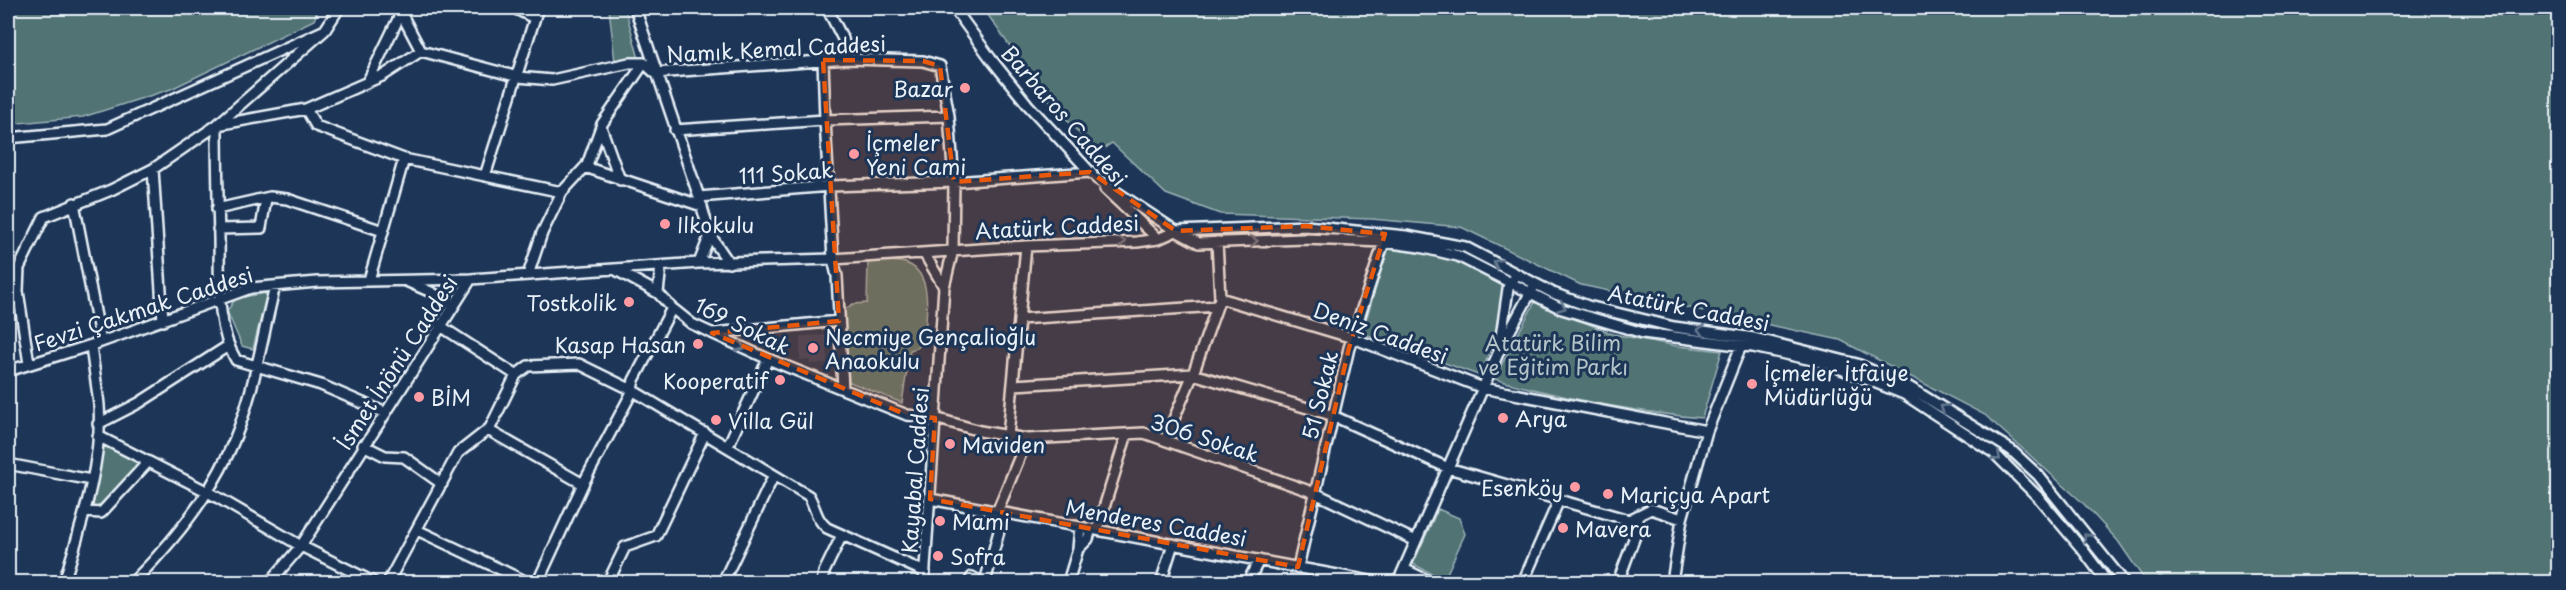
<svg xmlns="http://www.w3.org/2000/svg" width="2566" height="590" viewBox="0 0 2566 590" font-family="'Playpen Sans',sans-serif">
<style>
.built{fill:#324264}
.green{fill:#517373;stroke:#9cb2b6;stroke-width:1.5}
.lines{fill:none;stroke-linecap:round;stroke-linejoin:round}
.minor-casing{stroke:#e8f1f8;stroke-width:14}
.minor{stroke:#1d3557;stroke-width:9}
.oneway{stroke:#64778f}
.marked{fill:#e8590c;fill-opacity:0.2;stroke:#e8590c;stroke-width:4.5;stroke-dasharray:12 8;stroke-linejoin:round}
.poi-dot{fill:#ff9aa2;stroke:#1d3557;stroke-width:2}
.labels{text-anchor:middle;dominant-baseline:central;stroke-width:6;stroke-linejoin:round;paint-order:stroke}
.street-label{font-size:21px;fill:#e8f1f8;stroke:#1d3557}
.poi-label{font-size:21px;fill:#e8f1f8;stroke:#1d3557;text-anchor:start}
.park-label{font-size:21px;fill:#b3c5c9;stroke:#1d3557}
</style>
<rect width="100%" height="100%" fill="#1d3557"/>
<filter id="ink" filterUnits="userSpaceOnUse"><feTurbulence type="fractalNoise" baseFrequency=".0167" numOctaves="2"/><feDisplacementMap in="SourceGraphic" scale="12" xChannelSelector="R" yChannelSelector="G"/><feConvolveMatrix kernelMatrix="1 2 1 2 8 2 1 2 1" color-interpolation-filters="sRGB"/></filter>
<g filter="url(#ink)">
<path class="built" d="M827,335v28l-17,1 -1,-4h-9v-24z"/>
<path class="green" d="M8,8h311l-5,12 -143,69 -88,28 -75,7z
M609,8h16l14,51 -11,-1 -13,4z
M983,8h1575v574h-390l-8,-6 -9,6h-5l-28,-41 -35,-38 -98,-88 -145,-75 -259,-55 -120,-58 -89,-8 -152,-5 -54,-20 -54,-51 -15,10 -55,-61z
M1388,248l65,11 50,27 -7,46 -15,44 -119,-43z
M868,262c10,0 23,-2 33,0 35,6 25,56 23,80l-7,6 -7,2 -8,53 -55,-22 -4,-66 2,-6 8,-5 14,-1z
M267,293l-14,56 -11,-3 -15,-35 9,-13z
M1535,302l78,32 64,12 45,5 -20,67c-71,-6 -139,-20 -208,-39z
M103,444l37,19 -43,45 -4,-1z
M1438,509l21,9 6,16 -21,46 -31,-16z"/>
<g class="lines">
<g class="minor-casing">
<path id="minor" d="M404,8l-3,5 20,38
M514,8l20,10
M635,8l64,189 11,38 19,28
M827,8l16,31 5,20
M954,8l37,51 37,46 64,69
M325,30l-108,95c0,37 1,74 2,112 1,39 -4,89 17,123l85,25 65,28
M823,60l2,60 8,139 4,17 6,113
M368,81l33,-68
M306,109l10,17 88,33 158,33
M601,127l19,53
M675,130l150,-10 124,-4
M8,138l99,-9 218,-99 14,-22
M585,167l117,39
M153,169l10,152
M485,176l53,-168
M1097,179l79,52 130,-5 100,10 59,11 88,46 35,13 86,21 80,11 103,26 52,23 102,63 27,25 86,107
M1105,189l53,50
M699,197l131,-11 124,-4 136,-10
M74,203l27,139
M217,209l53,-12 17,2 96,32
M218,229l43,-1 5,-29
M924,253l20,34
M699,263l11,-28
M616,270l42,23 14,15 20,16 76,35 139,56 28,3 45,13 47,8 117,-6 171,60 101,48
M528,275l14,-42 20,-41 25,-27 15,-41 42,-61
M369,280l35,-121
M406,281l25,11 22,13
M658,293l3,-27
M1220,298l133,40 130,50 224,43
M1019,319l198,-13
M439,325l77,50
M713,333l126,-12
M1500,344l9,-62 4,-2
M29,364l-11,-73 1,-23 25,-51 67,-27 42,-21 64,-44 89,-16 78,-34 37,-24 97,26 34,3 77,-17h15l11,10 193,-14 75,2 17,5 9,50 5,66 -1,68 -9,37 -20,295
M8,371l93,-29 150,-54 66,-6 154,-3
M1014,385l179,-11 138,41 117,53 181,52 22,-11 31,10
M98,424l41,-21 89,-57
M488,430l95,54
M98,436l110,56 93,54 72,36
M1008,436l18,-190
M1165,440l28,-66 27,-76 -3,-56
M363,445l22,11 19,1 38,27
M728,446l40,-87
M8,464l83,16
M930,499l445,83
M86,512l15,1 47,-51
M997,512l30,-73
M417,530l110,52
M1097,530l30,-96
M1078,549l10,-10 3,-10
M1298,567l51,-219 36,-109
M1404,569l27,13
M64,582c16,-53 39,-121 35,-177 -2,-20 -6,-40 -8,-60
M133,582c37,-37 73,-80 95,-128 25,-52 33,-113 47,-168
M270,582l31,-36 170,-267 228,-16 134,-4 193,-13 111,-4 21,-3 18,-8 23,12 105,-4 80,3 36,5 38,9 104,53 81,24 110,14 73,16 78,31 90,59 45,45 44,52 24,32
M388,582l70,-129 32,-25 26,-53 12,-9 51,-2 53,26 177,106c7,13 7,23 18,32l98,44
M539,582l2,-7 42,-91 48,-90 3,-14 38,-72
M608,582l17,-35 31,-11 49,-103
M723,582l51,-107
M822,582l2,-10 18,-37
M969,582l3,-5 9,5
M985,582l19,-69
M1068,582l10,-33 2,-22
M1161,582l12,-38
M1248,582l11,-22
M1398,582l102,-233 33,-61
M1523,582l36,-82
M1618,582l20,-54v-12
M1672,582l10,-63 25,-88 34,-85"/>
</g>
<use href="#minor" class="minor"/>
</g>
<defs><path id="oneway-chevron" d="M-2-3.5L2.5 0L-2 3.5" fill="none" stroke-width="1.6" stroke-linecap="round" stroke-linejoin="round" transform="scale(1.5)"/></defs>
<g class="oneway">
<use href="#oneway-chevron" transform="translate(1254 241) rotate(-2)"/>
<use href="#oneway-chevron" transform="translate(1122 242) rotate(-2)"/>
<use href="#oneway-chevron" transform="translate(1497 263) rotate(-152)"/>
<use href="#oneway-chevron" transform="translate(1562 307) rotate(22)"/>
<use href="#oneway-chevron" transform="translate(1701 330) rotate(-172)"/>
<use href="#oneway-chevron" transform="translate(741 347) rotate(25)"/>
<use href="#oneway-chevron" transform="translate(1944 408) rotate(-148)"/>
<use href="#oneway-chevron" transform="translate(1997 457) rotate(42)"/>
<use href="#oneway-chevron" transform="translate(2087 537) rotate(-129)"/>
</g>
</g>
<path class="marked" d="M823,60l100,1 17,5 14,116 136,-10 86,59 130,-5 79,8 -36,114 -51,219 -368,-68 5,-81 -28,-3 -195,-82 127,-12z"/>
<g class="poi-dot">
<circle cx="965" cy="88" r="6"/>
<circle cx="854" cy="154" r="6"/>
<circle cx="665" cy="224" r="6"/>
<circle cx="629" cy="302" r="6"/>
<circle cx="698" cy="344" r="6"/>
<circle cx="813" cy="348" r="6"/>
<circle cx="780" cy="380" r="6"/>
<circle cx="1752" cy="384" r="6"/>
<circle cx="419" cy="397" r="6"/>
<circle cx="1503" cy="418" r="6"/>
<circle cx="716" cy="420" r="6"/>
<circle cx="950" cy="444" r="6"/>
<circle cx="1575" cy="487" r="6"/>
<circle cx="1608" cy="494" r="6"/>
<circle cx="940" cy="521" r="6"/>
<circle cx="1563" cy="528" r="6"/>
<circle cx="938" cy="556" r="6"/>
</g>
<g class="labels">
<g class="street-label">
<text transform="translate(776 48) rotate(-3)">Namık Kemal Caddesi</text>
<text transform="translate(1065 115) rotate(49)">Barbaros Caddesi</text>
<text transform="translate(786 172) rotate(-4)">111 Sokak</text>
<text transform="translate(1057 226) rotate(-3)">Atatürk Caddesi</text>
<text transform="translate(1689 307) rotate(11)">Atatürk Caddesi</text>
<text transform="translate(143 308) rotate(-18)">Fevzi Çakmak Caddesi</text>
<text transform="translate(743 325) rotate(26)">169 Sokak</text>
<text transform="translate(1381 332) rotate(20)">Deniz Caddesi</text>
<text transform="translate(396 362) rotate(-57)">İsmet İnönü Caddesi</text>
<text transform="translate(1319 395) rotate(-76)">51 Sokak</text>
<text transform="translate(1205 437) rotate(18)">306 Sokak</text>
<text transform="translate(914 470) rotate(-86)">Kayabal Caddesi</text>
<text transform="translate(1156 522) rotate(10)">Menderes Caddesi</text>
</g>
<g class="poi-label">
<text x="953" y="88" text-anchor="end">Bazar</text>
<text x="866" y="142">İçmeler<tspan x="866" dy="24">Yeni Cami</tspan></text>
<text x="677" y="224">Ilkokulu</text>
<text x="617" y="302" text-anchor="end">Tostkolik</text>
<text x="825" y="336">Necmiye Gençalioğlu<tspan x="825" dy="24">Anaokulu</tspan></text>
<text x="686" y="344" text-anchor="end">Kasap Hasan</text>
<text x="1764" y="372">İçmeler İtfaiye<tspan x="1764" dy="24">Müdürlüğü</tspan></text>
<text x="768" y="380" text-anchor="end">Kooperatif</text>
<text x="431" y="397">BİM</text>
<text x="1515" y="418">Arya</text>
<text x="728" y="420">Villa Gül</text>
<text x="962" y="444">Maviden</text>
<text x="1563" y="487" text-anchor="end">Esenköy</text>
<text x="1620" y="494">Mariçya Apart</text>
<text x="952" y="521">Mami</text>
<text x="1575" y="528">Mavera</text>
<text x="950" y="556">Sofra</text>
</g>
<g class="park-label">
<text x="1553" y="342">Atatürk Bilim<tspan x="1553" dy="24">ve Eğitim Parkı</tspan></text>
</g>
</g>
<rect width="2566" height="590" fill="none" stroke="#1d3557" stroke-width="30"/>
<rect x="15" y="15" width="2536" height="560" fill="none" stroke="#e8f1f8" stroke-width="2" filter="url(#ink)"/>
</svg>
